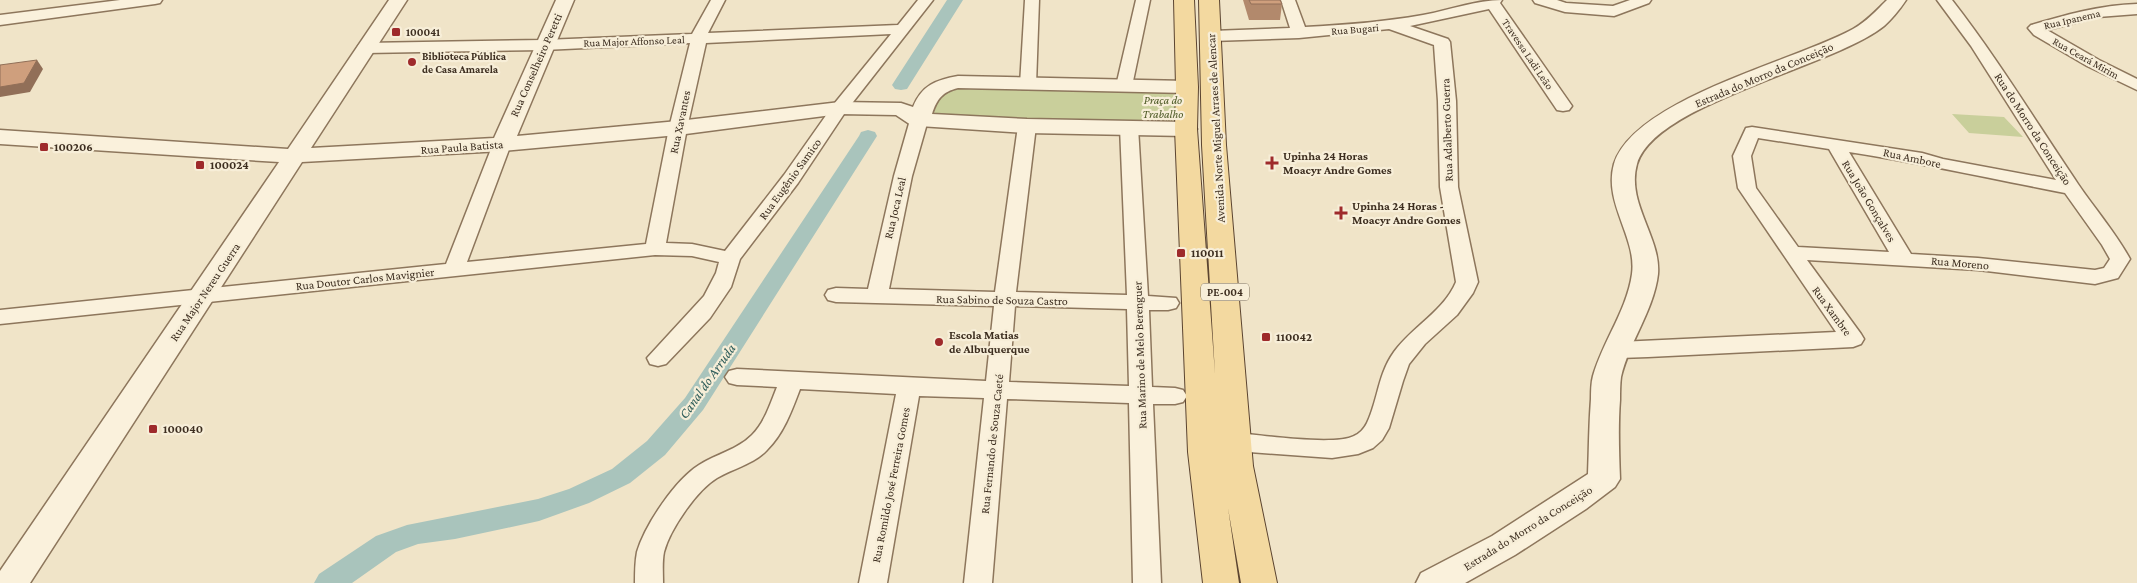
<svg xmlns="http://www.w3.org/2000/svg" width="2137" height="583" viewBox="0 0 2137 583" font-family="'Crimson Pro',serif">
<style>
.green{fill:#c9cf9b}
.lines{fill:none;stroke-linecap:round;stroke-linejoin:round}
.canal{fill:#a9c4bc;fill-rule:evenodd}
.minor-casing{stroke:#8d765c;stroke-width:3}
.tertiary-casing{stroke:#8d765c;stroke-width:3}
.primary-casing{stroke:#5b4430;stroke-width:2}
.minor{fill:#faf1dc;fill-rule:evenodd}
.tertiary{fill:#faf1dc;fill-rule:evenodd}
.primary{fill:#f3d9a0;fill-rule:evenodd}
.wall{fill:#b2896c}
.shaded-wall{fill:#916f58}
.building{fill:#cf9f7d;stroke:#916f58}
.poi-dot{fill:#9e2a2b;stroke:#f7eed8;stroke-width:2}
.labels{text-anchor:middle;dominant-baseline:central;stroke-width:4.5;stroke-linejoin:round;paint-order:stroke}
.far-street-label{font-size:11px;fill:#3d2e20;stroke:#f7eed8}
.far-poi-label{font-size:11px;font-weight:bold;fill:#3d2e20;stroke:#f7eed8;text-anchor:start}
.shield{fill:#f7eed8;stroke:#756857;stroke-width:1}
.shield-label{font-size:11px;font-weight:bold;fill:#3d2e20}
.street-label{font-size:12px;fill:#3d2e20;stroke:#f7eed8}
.park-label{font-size:12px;font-style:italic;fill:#4d5a26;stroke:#f7eed8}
.poi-label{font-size:12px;font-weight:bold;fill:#3d2e20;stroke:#f7eed8;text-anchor:start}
.water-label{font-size:14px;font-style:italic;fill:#2f5d5a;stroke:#f7eed8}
</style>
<rect width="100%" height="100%" fill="#f0e4c8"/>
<path class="green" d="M954,89l220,3 4,2 -1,27h-146l-98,-5 7,-23z
M1952,114l52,3 19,20 -54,-4z"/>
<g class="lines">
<path class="canal" d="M947,0h16l-56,89 -6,1 -6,-1 -3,-4z
M868,130l7,2 2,4 -174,274 -38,45 -35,28 -41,20 -50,18 -84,18 -37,5 -22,8 -44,31h-38l5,-9 57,-38 31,-11 131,-26 31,-10 43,-20 35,-28 38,-43 174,-262 2,-4z"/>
<g class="minor-casing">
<path id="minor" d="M120,0h42l-2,3 -5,1 -155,21v-10z
M711,0h14l-17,33 190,-8 20,-25h15l-87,111 -48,72 -58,76 -9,28 -21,31 -44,46 -8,2 -8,-2 -3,-6 57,-62 12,-23 3,-11 -27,-6 -37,-1 -655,69v-14l446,-46 47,-120 3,-4 6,-1 6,1 3,4 -44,118 179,-18 23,-116 21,-85 -146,7 -179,3 -6,-2 -2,-3 2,-3 6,-2 179,-3 148,-6zM891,34l-57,70 -50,71 -59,76 -33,-7 -26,-1 21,-115 19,-85z
M1025,0h14l-3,85 -2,4h-12l-2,-4z
M1136,0h14l-18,86 -2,4h-12l-2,-4z
M1281,0h14l10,27c39,-2 79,-5 118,-12 27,-5 53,-15 79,-15l-2,3 72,103 -3,4 -6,1 -6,-1 -68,-101 -79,17 38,13 2,3 6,59 2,86 20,95 -5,11 -16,22 -32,29 -16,20 -6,17 -14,47 -7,12 -9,8 -15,6 -26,4 -96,-7 -9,-3 -3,-6 3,-6 9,-3c25,2 98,13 118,3 5,-2 10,-7 13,-13 11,-23 11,-49 27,-71 18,-25 50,-41 62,-70l-16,-95 -2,-86 -4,-56 -45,-16 -90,9 -87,3 -6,-2 -2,-3 2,-3 6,-2 78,-3z
M1533,0h24l9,3 47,3 17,-6h21l-2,3 -35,13 -49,-4 -30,-9z
M1937,0h15c46,59 84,122 126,184 17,25 37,48 52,75l-12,19 -23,6 -117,-14 -171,-10 54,74 3,5 -3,5 -8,3 -205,10 -29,1 -8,-3 -3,-5 3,-5 8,-3 217,-10 -98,-144 -5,-32 13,-28 6,-1 170,26 21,6 113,21 -85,-134zM1758,138l71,11 60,103 -91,-5 -42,-59 -5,-32zM1849,152c72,11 144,27 216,41l37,52 8,14 -6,9 -9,2 -117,-12 -67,-4z
M2137,4v10l-39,3 -51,13 52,30 38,19v11l-50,-24 -53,-31 -6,-7 3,-3c35,-10 69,-20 106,-21z
M919,115l6,1 3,4 -16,56 -23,113 106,3 23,-166 3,-4 6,-1 6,1 3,4 -20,166 111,3 -7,-168 3,-4 6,-1 6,1 3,4 10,169 28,2 3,5 -3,5 -8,2h-19l3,77 23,1 8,2 4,6 -4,6 -8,2h-22l8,179h-28l-4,-180 -122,-4 -15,184h-28l20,-185 -65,-2 -32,187h-28l37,-189 -96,-5c-8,21 -16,44 -33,61 -13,14 -33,18 -50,28 -20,12 -47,51 -53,74 -2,10 -1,21 -1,31h-28c0,-10 0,-21 2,-31 8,-27 38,-72 62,-87 17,-11 38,-15 53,-30 13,-13 18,-31 25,-48l-40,-2 -8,-2 -4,-6 4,-6 8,-2 249,12 8,-75 -158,-4 -8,-2 -3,-5 3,-5 8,-2 32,1 26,-113 16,-56 3,-4zM1015,306l112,3 2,77 -120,-4z"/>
</g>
<g class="tertiary-casing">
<path id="tertiary" d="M389,0h18l-96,148 183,-10 62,-138h18l-57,136 161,-15 162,-19 61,1 12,4c9,-22 23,-27 45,-31l229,5 7,2 3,4 -3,4 -7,2 -229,-5c-16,4 -21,11 -26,26l95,5 159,3 8,2 3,5 -3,5 -8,2 -159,-3 -108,-7 -8,-1 -15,-10 -56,-1 -162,21 -176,16 -200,11 -272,421h-30v-12l279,-409 -279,-18v-14l288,19z
M1887,0h19c-6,9 -14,19 -22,26 -51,41 -229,77 -247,138 -11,39 24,73 21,110 -4,36 -29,68 -37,103 -1,7 -1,15 -1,23 -2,26 -1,53 0,79l-5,8 -29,22 -71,46 -50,28h-49l5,-10 71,-37 96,-62c1,-25 1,-50 3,-75 0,-7 0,-16 2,-23 10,-35 34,-66 39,-102 5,-37 -29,-71 -18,-110 20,-65 181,-103 239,-135 13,-7 23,-18 34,-29z"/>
</g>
<g class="primary-casing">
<path id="primary" d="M1174,0h20l4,87 -1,42 18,245 -13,-229 -3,-145h20l7,145 27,321 24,117h-36l-13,-75 11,75h-36l-15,-131 -13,-323 1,-42z"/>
</g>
<use href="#minor" class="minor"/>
<use href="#tertiary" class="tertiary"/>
<use href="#primary" class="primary"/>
</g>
<path class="wall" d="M1243,0h37l2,4 -2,16h-31z"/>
<path class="shaded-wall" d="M37,60l6,9 -13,23 -30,5v-10z"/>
<path class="building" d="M1249,0h31l2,4h-31z
M37,60l-13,23 -24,4v-22z"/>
<g class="poi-dot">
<rect x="391" y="27" width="10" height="10" rx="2.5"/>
<circle cx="412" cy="62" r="5"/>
<rect x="39" y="142" width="10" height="10" rx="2.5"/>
<path d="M1269.5 155.5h5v5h5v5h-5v5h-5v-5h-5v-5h5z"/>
<rect x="195" y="160" width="10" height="10" rx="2.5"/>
<path d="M1338.5 205.5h5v5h5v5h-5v5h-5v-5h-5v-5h5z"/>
<rect x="1176" y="248" width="10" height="10" rx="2.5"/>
<rect x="1261" y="332" width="10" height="10" rx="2.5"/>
<circle cx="939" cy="342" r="5"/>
<rect x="148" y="424" width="10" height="10" rx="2.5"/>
</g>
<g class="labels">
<g class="far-street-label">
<text transform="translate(2072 19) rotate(-13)">Rua Ipanema</text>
<text transform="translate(1355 29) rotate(-5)">Rua Bugari</text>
<text transform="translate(634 41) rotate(-2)">Rua Major Affonso Leal</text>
<text transform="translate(1528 54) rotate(56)">Travessa Ladi Leão</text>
<text transform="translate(2086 58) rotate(29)">Rua Ceará Mirim</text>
</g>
<g class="far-poi-label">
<text x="406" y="32">100041</text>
<text x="422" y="56">Biblioteca Pública<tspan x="422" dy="13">de Casa Amarela</tspan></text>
</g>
<rect class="shield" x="1201" y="283.5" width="48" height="17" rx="4"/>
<g class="shield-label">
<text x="1225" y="292">PE-004</text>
</g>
<g class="street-label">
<text transform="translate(536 65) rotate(-66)">Rua Conselheiro Peretti</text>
<text transform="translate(1764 75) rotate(-23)">Estrada do Morro da Conceição</text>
<text transform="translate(680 122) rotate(-78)">Rua Xavantes</text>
<text transform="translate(1216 128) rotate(-93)">Avenida Norte Miguel Arraes de Alencar</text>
<text transform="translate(2033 129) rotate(57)">Rua do Morro da Conceição</text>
<text transform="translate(1447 130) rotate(-92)">Rua Adalberto Guerra</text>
<text transform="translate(462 147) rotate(-4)">Rua Paula Batista</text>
<text transform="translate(1912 158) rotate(12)">Rua Ambore</text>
<text transform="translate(790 179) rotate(-54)">Rua Eugênio Samico</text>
<text transform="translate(1869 201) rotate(59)">Rua João Gonçalves</text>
<text transform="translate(895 208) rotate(-77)">Rua Joca Leal</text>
<text transform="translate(1960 263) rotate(5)">Rua Moreno</text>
<text transform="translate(365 279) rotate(-6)">Rua Doutor Carlos Mavignier</text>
<text transform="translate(205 292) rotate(-56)">Rua Major Nereu Guerra</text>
<text transform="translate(1002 300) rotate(1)">Rua Sabino de Souza Castro</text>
<text transform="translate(1832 311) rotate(54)">Rua Xambre</text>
<text transform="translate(1140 355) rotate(-92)">Rua Marino de Melo Berenguer</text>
<text transform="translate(992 444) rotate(-84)">Rua Fernando de Souza Caeté</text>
<text transform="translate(891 485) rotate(-79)">Rua Romildo José Ferreira Gomes</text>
<text transform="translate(1528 528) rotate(-32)">Estrada do Morro da Conceição</text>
</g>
<g class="park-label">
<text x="1163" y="100">Praça do<tspan x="1163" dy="14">Trabalho</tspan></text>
</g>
<g class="poi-label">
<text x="54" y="147">100206</text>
<text x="1283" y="156">Upinha 24 Horas<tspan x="1283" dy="14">Moacyr Andre Gomes</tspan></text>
<text x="210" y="165">100024</text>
<text x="1352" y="206">Upinha 24 Horas -<tspan x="1352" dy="14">Moacyr Andre Gomes</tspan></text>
<text x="1191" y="253">110011</text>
<text x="949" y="335">Escola Matias<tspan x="949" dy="14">de Albuquerque</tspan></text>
<text x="1276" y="337">110042</text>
<text x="163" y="429">100040</text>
</g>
<g class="water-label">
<text transform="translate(707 381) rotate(-55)">Canal do Arruda</text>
</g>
</g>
</svg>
